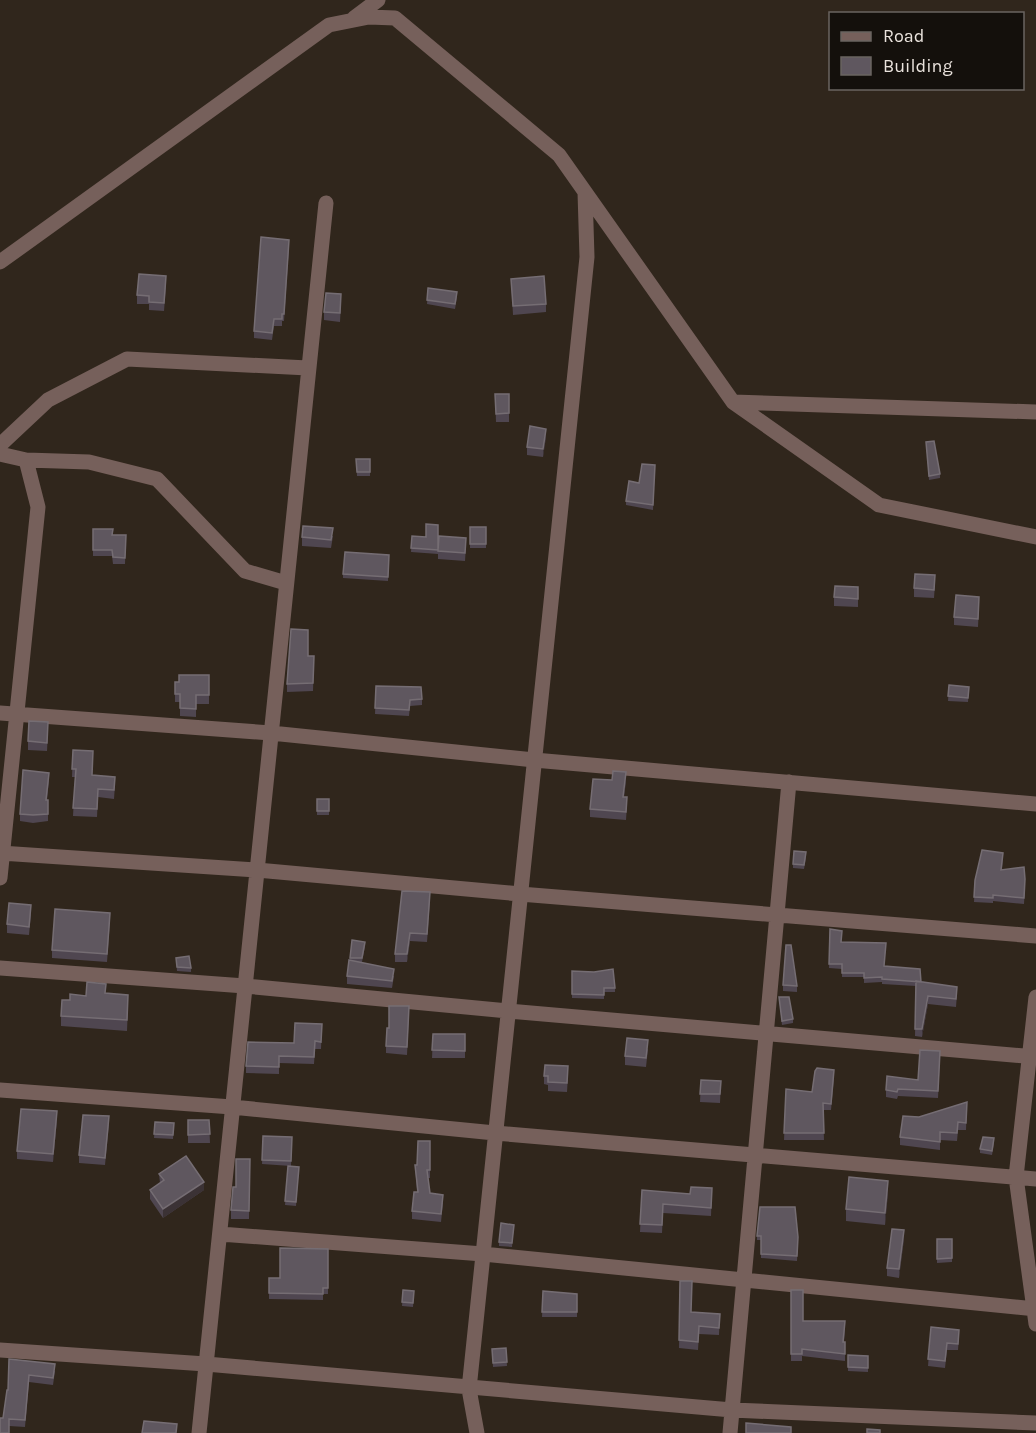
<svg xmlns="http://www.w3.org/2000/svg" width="1036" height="1433" viewBox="0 0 1036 1433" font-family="Karla,sans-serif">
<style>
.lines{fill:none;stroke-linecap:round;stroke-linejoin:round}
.minor{stroke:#76605b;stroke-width:15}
.wall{fill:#4f4650}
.shaded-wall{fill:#3b3235}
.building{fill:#5f575f;stroke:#756d73;stroke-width:1.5}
</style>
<rect width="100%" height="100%" fill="#30261c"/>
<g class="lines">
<path class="minor" d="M354,18l24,-18
M0,262l329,-237 40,-8 26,1 164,137 174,247 146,103 157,32
M733,402l303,10
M0,445l48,-45 79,-41 181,9
M0,454l26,6 12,47 -38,371
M26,460l63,2 68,17 88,92 41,12
M0,713l271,20 263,27 502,44
M0,853l257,17 263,24 516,42
M0,968l245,18 263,25 528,46
M1036,997l-20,180 20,147
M0,1090l232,17 263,26 541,46
M220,1234l263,20 553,55
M0,1350l206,14 526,46 304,13
M199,1433l127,-1230
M477,1433l-8,-44 118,-1132 -2,-65
M730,1433l59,-651"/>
</g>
<path class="wall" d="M289,247l-5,74h-2v5h-8l-2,14 -18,-2v-7z
M511,279l35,25v8l-33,3z
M166,285l-2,26 -15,-1v-6h-12v-9z
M428,288l29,9 -2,12 -28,-5z
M341,303l-1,19 -16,-2v-8z
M495,394h14v28h-13z
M546,437l-3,20 -16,-2v-8z
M926,442l14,32v4l-11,2z
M356,459h14v17h-13z
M655,465l-2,45 -27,-5v-4l13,-18z
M470,527h16v21h-16z
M93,529l20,6h13l-1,29h-12l-1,-8h-19z
M333,536l-2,12 -29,-2v-9z
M412,536l26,13 28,-3 -1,15 -27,-2v-5l-27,-2z
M389,555l-1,26 -45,-3v-4z
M935,584l-1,14 -20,-1v-9z
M858,587v20l-24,-1v-9z
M979,605l-1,22 -24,-2v-8z
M314,656l-1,35 -26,1v-8z
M209,675v29h-13v13l-16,-1v-14h-5v-20h4z
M949,685l20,2 -1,15 -20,-1z
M376,686l46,13v6l-12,1 -1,10 -34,-2z
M48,731l-1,20 -19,-1v-9z
M73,750l19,25 23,10 -1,14 -16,-2 -1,20 -24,-1 2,-39h-3z
M49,780l-2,20h1v21l-15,2 -13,-2v-7z
M612,780l14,1 -2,16 3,8 -1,15 -36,-3v-8z
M317,799h12v16h-12z
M806,857l-2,12 -11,-1v-4z
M1003,858l-1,12 23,15 -1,19 -31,-3v2l-19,-1 1,-22z
M430,900l-3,42 -17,-1 -3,21h-12v-8z
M31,914l-2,21 -22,-2v-9z
M110,921l-3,41 -55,-4v-8z
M830,929l12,13 42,24 37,15 36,13 -1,13 -28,-3 -6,33 -7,-1 1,-50 -34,-2v-2l-18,1v-6h-22v-8l-13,-1z
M365,946l-3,16h-4l36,14 -2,12 -45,-4v-8l3,-18z
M176,958l15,10v4l-14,-1z
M572,971l43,17v4h-11v7l-32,-1z
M783,985l14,1v6l-14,-1z
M106,993l22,13 -1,25 -66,-5v-10l9,-16 16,-4z
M779,997l14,22v4l-11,2z
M409,1014l-2,41 -21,-2v-7l3,-18z
M322,1024l-1,25h-6l-1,15 -35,-1v11l-33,-1v-7l48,-23z
M433,1034h32v24h-33z
M648,1049l-2,18 -21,-2v-9z
M940,1058l-2,40 -40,-2 -1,3 -11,-2v-7l32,-10z
M568,1075l-1,17 -19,-1v-6l-4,-1v-8z
M834,1077l-3,33h-8l1,30h-40l2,-51 26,3z
M701,1080l20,1 -1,22 -20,-1z
M967,1102l-1,28h-8l-1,11 -17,-1v10l-40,-5v-8l19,-20z
M57,1119l-4,43 -36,-3v-8z
M188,1120h21l1,23h-22z
M155,1122l19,1 -1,16 -19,-1z
M109,1124l-4,41 -26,-2v-8z
M263,1136l29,1 -1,29 -29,-2z
M430,1141v37h-2l2,15 13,10 -2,19 -29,-3v-8l5,-19 -2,-27h2z
M994,1143l-2,12 -12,-2v-4z
M250,1159l-1,60h-18v-9l5,-23z
M288,1166l11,1 -3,39 -11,-1z
M159,1174l45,16 -41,28 -13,-19v-9l10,-7z
M712,1188l-1,28 -48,-3 -1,20 -22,-1 2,-42 48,4z
M888,1193l-3,32 -39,-4v-12z
M514,1225l-2,22 -13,-1v-4z
M757,1236l41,1 -1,24 -36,-3v-18h-4z
M904,1239l-5,39 -12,-2v-8z
M937,1239h15v23l-15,1z
M328,1249v45h-5v6l-54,-1v-21h11z
M680,1281l11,31 29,2 -1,21 -20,-1 -1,16 -19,-2z
M403,1290l11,1 -1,16 -11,-1z
M791,1290l12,31 42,7 -1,14h1v19l-43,-5v5h-11z
M543,1291l34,3v23h-35z
M931,1327l28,10 -1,13h-11l-2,18 -17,-2z
M506,1348l1,18 -14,1 -1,-18z
M848,1355l20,1v16l-20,-1z
M9,1359l46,12 -2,14 -24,-3 -4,45 -16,-1 -6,-8 5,-28z"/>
<path class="shaded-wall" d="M546,429v8l-3,20v-8z
M626,772v9l-3,24v-8z
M410,933v8l-3,21v-8z
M928,996v8l-6,33v-8z
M57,1111v8l-4,43v-8z
M888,1181v12l-3,32v-12z
M204,1182v8l-41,28v-9z
M904,1230v9l-5,39v-9z"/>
<path class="building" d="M261,237l28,3 -5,74h-2v5h-8l-2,14 -18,-2z
M139,274l27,2 -2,27 -15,-1v-6l-12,-1z
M544,276l2,28 -33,2 -2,-27z
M428,288l29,4 -2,12 -28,-4z
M326,293l15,1 -1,19 -16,-1z
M495,394h14v19l-13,1z
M530,426l16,3 -3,20 -16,-2z
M934,441l6,33 -11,2 -3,-34z
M356,459h14v13h-13z
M642,464l13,1 -2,40 -27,-4 3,-20 10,2z
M426,524l12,1v25l-27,-2 1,-12 14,1z
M303,526l30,2 -2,12 -29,-3z
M470,527h16v17h-16z
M93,529h20l-1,6h14l-1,23 -12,-1 -1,-7h-19z
M439,536l27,2 -1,15 -27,-2z
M345,552l44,3 -1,22 -45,-3z
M915,574l20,1 -1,15 -20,-2z
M835,586l23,1v12l-24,-2z
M956,595l23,2 -1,22 -24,-2z
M291,629l17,1v26h6l-1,27 -26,1z
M179,675h30v20h-13v14l-16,-1v-14h-5v-12h4z
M949,685l20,2 -1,11 -20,-2z
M376,686l45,1 1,12 -12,1 -1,10 -34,-2z
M29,721l19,1 -1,21 -19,-2z
M73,750l20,1 -1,24 23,2 -1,13 -16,-1 -1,20 -24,-1 3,-39h-4z
M23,770l26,3 -3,27h2v14l-15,1 -13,-1z
M613,771l13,1 -3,25h4l-1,15 -36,-3 3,-30 19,1z
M317,799h12v12h-12z
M982,850l21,3 -2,17 23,-3 1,12 -1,19 -31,-3v3l-19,-1 1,-17z
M794,851l12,1 -2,13 -11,-1z
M402,891l28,1 -3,42 -17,-1 -3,21h-12z
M9,903l22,2 -2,22 -22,-3z
M55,909l55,4 -3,41 -55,-4z
M830,929l12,2 -1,11 45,1 -2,23 36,3 1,13 -39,-3v-2l-18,1v-5h-22v-9h-13z
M352,940l13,2 -3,16h-12z
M786,945h5l6,41 -14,-1z
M189,956l2,12 -14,-1 -1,-9z
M349,960l45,9 -2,12 -45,-5z
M613,969l2,19h-11v7l-32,-1v-23l22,1z
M916,981l41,6 -1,12 -28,-3 -6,33h-7z
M87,982l19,2 -1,9 23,2 -1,25 -66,-4 1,-16h8v-6l16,2z
M779,997h10l4,22 -11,2z
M389,1006h20l-2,41 -21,-1 1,-18h2z
M295,1023l27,1 -1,18 -6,-1 -1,16 -35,-1v11l-33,-1 2,-24 46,1z
M433,1034h32v17l-33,-1z
M627,1038l21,2 -2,18 -21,-2z
M920,1050l20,1 -2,40 -40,-2 -1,3 -11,-2 1,-14 31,4z
M545,1065l23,1 -1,17 -19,-1v-6h-4z
M817,1068l17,2 -3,34 -8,-1 1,30h-40l2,-44 26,3 3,-21z
M701,1080l20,1 -1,13h-20z
M967,1102l-1,21 -8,-1 -1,11 -17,-1v10l-40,-5 3,-21 16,1z
M21,1109l36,2 -4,43 -36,-3z
M83,1115l26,1 -4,42 -26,-3z
M188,1120h21l1,14 -22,1z
M155,1122l19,1 -1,12 -19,-1z
M263,1136l29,1 -1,24 -29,-1z
M983,1137l11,1 -2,13 -12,-2z
M418,1141h12v29h-3l3,23 13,2 -2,19 -29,-3 2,-19h4l-3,-27h2z
M186,1156l18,26 -41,27 -13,-19 14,-10 -5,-6z
M236,1159h14l-1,52 -18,-1 2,-23h3z
M288,1166l11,1 -3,35 -11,-1z
M849,1177l39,4 -3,32 -39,-4z
M691,1187l21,1 -1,20 -48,-4 -1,21 -22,-1 2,-34 48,4z
M760,1207h35l3,30 -1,19 -36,-2v-18h-4z
M501,1223l13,2 -2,18 -13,-1z
M892,1229l12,1 -5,39 -12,-1z
M937,1239h15v19l-15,1z
M280,1248l48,1v39h-5v6l-54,-1v-15h11z
M680,1281h12l-1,31 29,2 -1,14 -20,-2 -1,16 -19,-2z
M403,1290l11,1 -1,12 -11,-1z
M791,1290h12v31h42l-2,21h2v12l-43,-5v5h-11z
M543,1291l34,3v18h-35z
M931,1327l28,3 -1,14 -11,-1 -2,18 -17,-2z
M506,1348l1,14 -14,1 -1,-14z
M848,1355l20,1v12l-20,-1z
M9,1359l46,5 -2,14 -24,-3 -4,45 -16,-1v14h-9v-15h3l4,-28h1z
M144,1421l33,3 -1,9h-34z
M746,1423l45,4v6h-45z
M867,1429l13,1v3h-13z"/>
<rect x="829" y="12" width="195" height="78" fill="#14100c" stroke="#6a6460" stroke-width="1.5"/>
<rect x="841" y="32" width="30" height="9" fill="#76605b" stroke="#6a6460" stroke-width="1.5"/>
<text x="883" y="42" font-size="18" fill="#eae3dd">Road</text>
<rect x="841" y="57" width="30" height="18" fill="#5f575f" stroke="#6a6460" stroke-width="1.5"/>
<text x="883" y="72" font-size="18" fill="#eae3dd">Building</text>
</svg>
